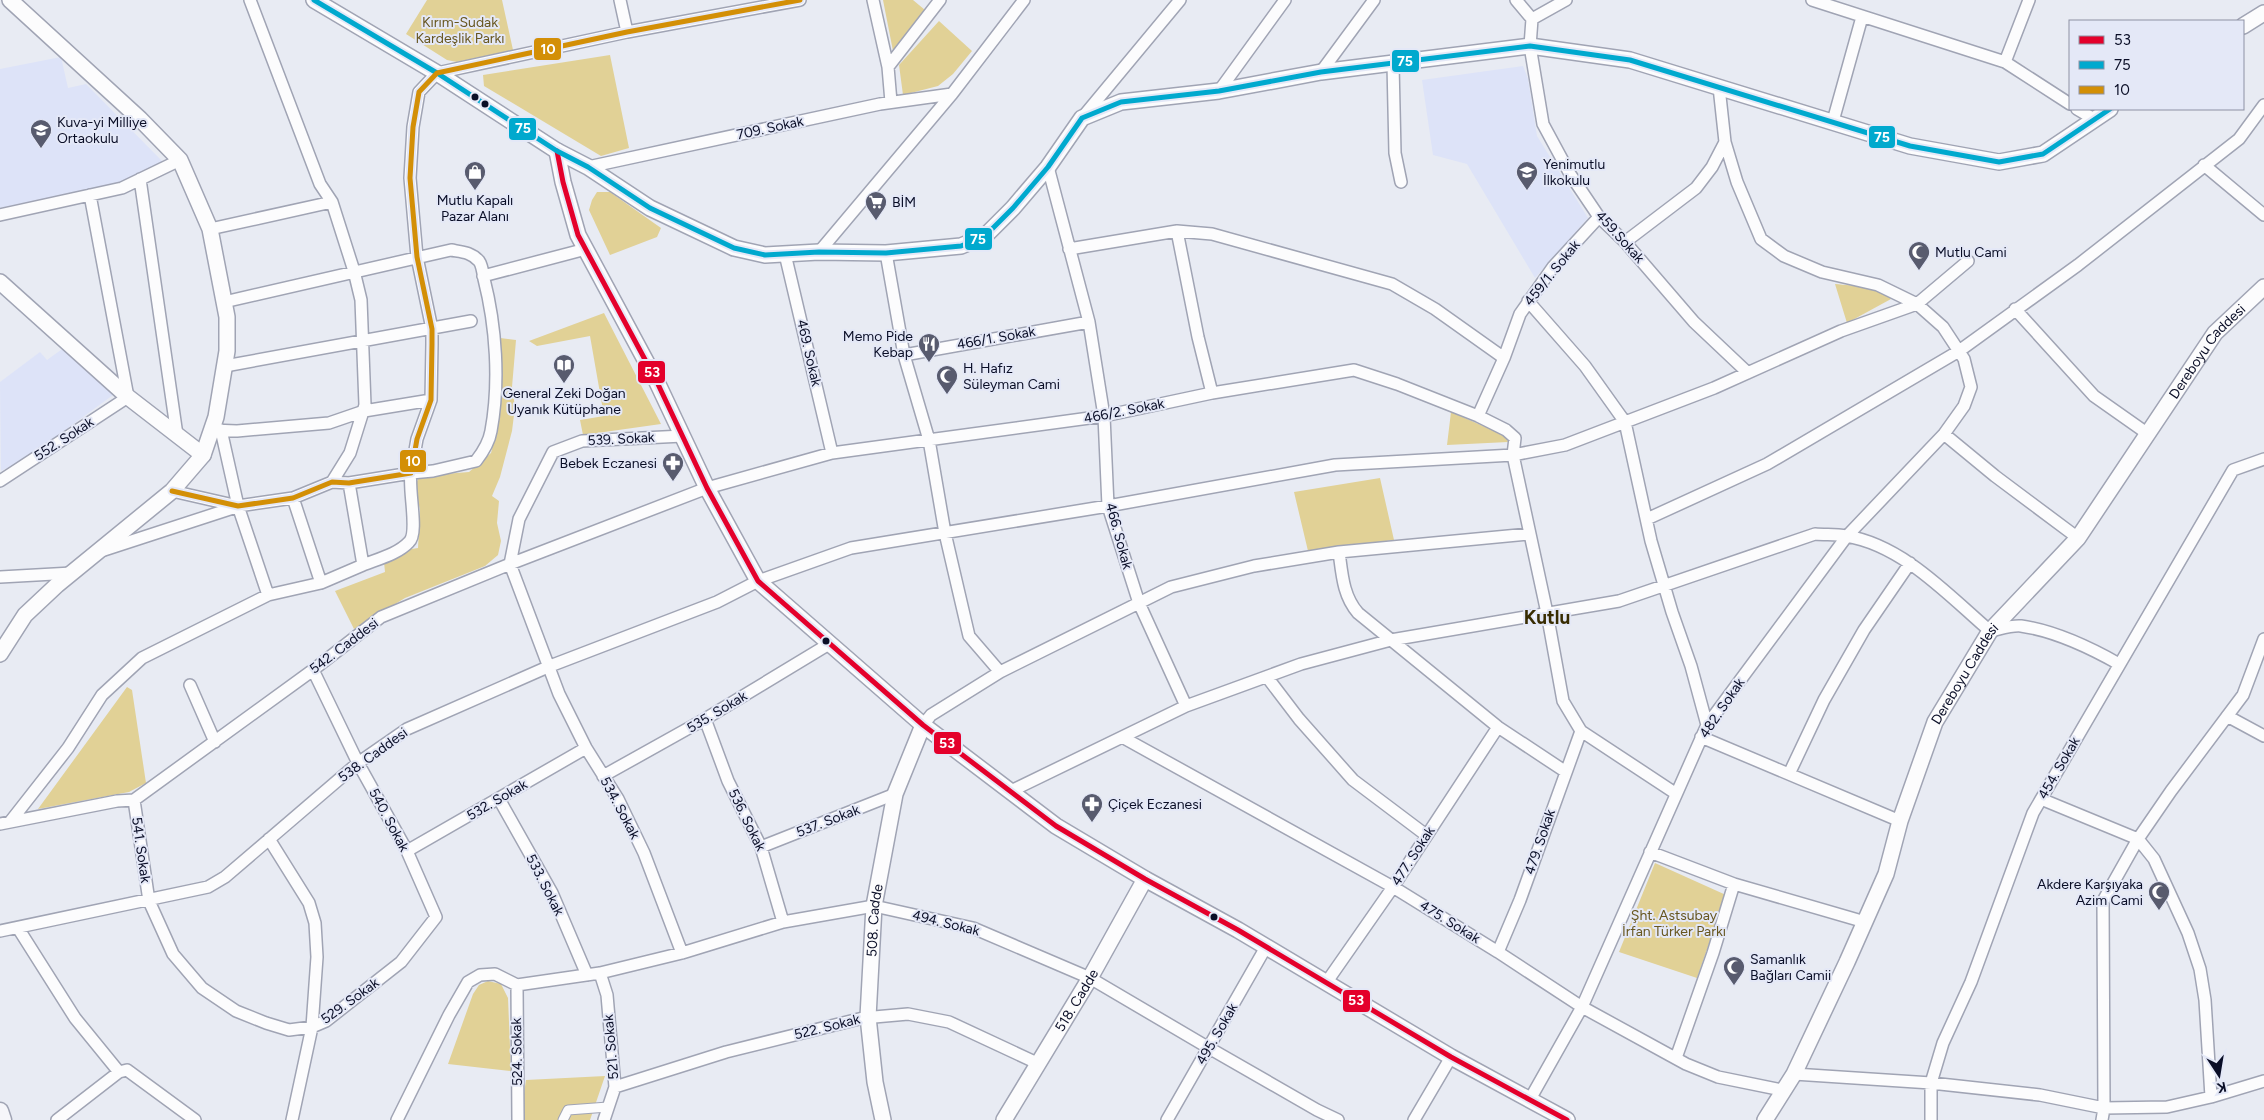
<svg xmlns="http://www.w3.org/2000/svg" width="2264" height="1120" viewBox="0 0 2264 1120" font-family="Figtree,sans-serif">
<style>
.built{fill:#dde3f8}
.green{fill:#e1d196}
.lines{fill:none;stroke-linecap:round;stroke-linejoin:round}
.pedestrian-casing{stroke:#a0a4b4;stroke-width:11}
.minor-casing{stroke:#a0a4b4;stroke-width:14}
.tertiary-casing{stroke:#a0a4b4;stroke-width:18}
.secondary-casing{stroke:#a0a4b4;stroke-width:19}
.pedestrian{stroke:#fcfcfd;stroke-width:9}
.minor{stroke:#fcfcfd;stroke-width:11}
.tertiary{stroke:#fcfcfd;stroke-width:15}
.secondary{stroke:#f6f6fa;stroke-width:16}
.bus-1-casing{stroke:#e4e8f7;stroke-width:9}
.bus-2-casing{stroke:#e4e8f7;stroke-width:9}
.bus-3-casing{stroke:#e4e8f7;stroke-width:9}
.bus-1{stroke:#e4002b;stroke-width:5}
.bus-2{stroke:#00a9ce;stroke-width:5}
.bus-3{stroke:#d38f06;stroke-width:5}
.bus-dot{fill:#0a0e27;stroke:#e4e8f7;stroke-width:2}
.labels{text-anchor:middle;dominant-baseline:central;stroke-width:4;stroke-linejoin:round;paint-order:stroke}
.park-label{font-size:14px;fill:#67561f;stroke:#e4e8f7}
.poi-label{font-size:14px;fill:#0a0e27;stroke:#e4e8f7;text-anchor:start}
.street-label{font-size:14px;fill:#0a0e27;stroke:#e4e8f7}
.district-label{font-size:19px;font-weight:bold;fill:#382c01;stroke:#e4e8f7}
.line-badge{stroke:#e4e8f7;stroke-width:2}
.badge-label{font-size:14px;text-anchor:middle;font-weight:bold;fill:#fff}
</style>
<rect width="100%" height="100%" fill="#e8ebf3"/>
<path class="built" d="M61,57l7,31 18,-4 79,80 -46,19 -119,25v-139z
M1523,66l5,13 9,57 51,82 -53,60 -68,-114 -34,-9 -11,-75z
M65,347l45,40 3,8 -86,63 -26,13 -1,-89 40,-30 7,8z"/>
<path class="green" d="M427,0h75l11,50 -56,12 -10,-2 -41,-26z
M883,0h30l12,10 -32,41z
M939,21l33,30 -19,23 -15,12 -35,9 -4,-30z
M610,55l19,93 -28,8 -117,-70 -1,-11z
M597,192h13l51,36 -4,9 -47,18 -21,-45 3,-10z
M1835,284c19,2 42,2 56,15l-44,24z
M604,313l57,111 -78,11 -3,-15 24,-4 -14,-80 -53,10 -8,-5z
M500,338l16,2 -4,47 3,20 -3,24 -12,46 -8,19 7,5 -2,22 4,18 -3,14 -13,11 -80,32 -51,31 -19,-38 50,-19 -1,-10 15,-11 19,-3 2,-38 -5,-25 5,-9 49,-4 22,-19 6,-23z
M1451,412l55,24 2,6 -61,3z
M1380,478l14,62 -86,11 -14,-59z
M127,687l5,3 14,93 -17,9 -91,17z
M1655,863l71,32 -29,83 -78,-26z
M488,981l13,3 7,14 3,73 -63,-7 25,-70 6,-9z
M605,1076l-15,44h-70l6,-40z"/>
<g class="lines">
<g class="pedestrian-casing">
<path id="pedestrian" d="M563,1120l5,-10 40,-3"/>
</g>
<g class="minor-casing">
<path id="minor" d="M250,0l70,184 12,18 22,69 7,29 4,105 -15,48 -18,29
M620,0l7,32
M873,0l15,67 3,35
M1516,0l16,19 -2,27 13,78 27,50 29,43 26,25 69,80 54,51
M1812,0l193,62 65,42
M1532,19l34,-19
M2005,62l24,-62
M1393,64l2,89 6,29
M888,67l52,-67
M1321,72l53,-72
M1219,91l66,-91
M2077,109l17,10
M1082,118l98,-118
M1833,121l29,-104
M2204,165l60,50
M588,167l292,-63 72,-10
M140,179l37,256
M0,215l122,-27 58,-28
M210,229l122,-27
M1177,231l21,106 14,56
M1625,242l71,-54 16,-21 13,-25 -6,-55
M1069,249l108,-18 35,3 180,50 43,25 69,49
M819,252l133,-158 72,-94
M886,253l18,102 25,85 16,93 24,103 31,36
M785,254l47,199
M483,276l103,-27
M1528,301l57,65 40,56 26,119 21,71 19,54 16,59
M224,302l227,-52c11,2 20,2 28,11 3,4 4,12 5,18 12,47 16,103 7,152 -2,12 -8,21 -15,30l-43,10 -22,2c-3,17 8,60 -2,69 -11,12 -31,17 -46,23
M2015,309l79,87 54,38
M904,355l185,-33
M225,366l246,-45
M1478,416l26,-58 16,-44 33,-47 46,-50
M212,430l25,1 92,-8 35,-12 67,-11
M221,430l17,76 30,89
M1944,434l51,42 83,62
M0,481l128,-84 -38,-202
M172,491l66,15 55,-8 39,-16 17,1 62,-10 6,-34 14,-39 1,-56v-15l-15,-72 -7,-79 3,-51 6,-35 18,-19 190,-41 173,-32
M1647,519l120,-55 192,-113 119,-86 161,-126 25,-34
M104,550l132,-43
M1339,552c3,22 4,44 19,61l140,114 68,45
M0,577l72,-4
M321,583l42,-18 -14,-82
M1267,677l32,42 54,61 73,55
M190,685l25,57
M1186,706l115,-42 90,-24 228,-39 196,-67c11,1 21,0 31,2 57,9 103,60 144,95 10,-2 22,-6 31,-5 35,5 68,21 98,38
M2227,716l37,20
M705,719l23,62 33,66 22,75
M923,725l8,-10 69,-43 171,-85 83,-21 85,-14 190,-18
M1122,737l271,150 105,65 84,55 104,57 32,13 64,13
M1701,737l199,84
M1789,774l35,-74 40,-70 46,-67
M603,776l102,-57 124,-75
M1011,791l175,-85 -47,-103 -31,-97 -4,-90 -15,-94 -41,-155
M499,799l53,94 35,82
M2041,799l97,40 16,20 34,74 12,36 5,31 6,97
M134,800l15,101 24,53 29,34 34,23 30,12 23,7 23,-3 14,-6 75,-59 35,-45 -29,-66 -49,-88 -45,-93
M10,822l58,-74 34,-53 40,-37 126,-63 53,-12 -28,-85
M0,824l117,-23 17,-1 179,-130 68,-53 129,-53 197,-76 125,-35 272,-37 108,-23 142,-23 43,14 81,32 28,14 9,8 -2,17 34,158 16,88 18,30 94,62
M269,839l40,64 6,20 2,34 -5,70 -20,93
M761,847l134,-53
M407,851l179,-103
M1650,852l84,32 131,38
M18,928l57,90 44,54 8,-2 68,50
M0,931l208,-44 17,-10 133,-114 49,-34 143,-63 167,-64 41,-21 93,-33 257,-42 227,-41 178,-10 52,-10 149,-57 127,-57 76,-27 51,-43
M1498,952l22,-52 61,-169
M682,953l-38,-100 -26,-54 -32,-51 -27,-54 -49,-130 9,-45 34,-67 29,-11 101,-5
M600,973l7,22 8,92 -11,33
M1326,983l67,-96 105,-160
M517,985l83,-12 82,-20 101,-31 91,-16 99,22 117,50 119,70 108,62 21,10
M517,985l1,135
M1676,1058l37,-105 21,-69
M1794,1074l137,9 109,12 64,13 63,-1 44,-10 53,-16
M615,1087l111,-35 137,-34 45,-4 41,8 88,41
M1529,1101l53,-94 125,-282 140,-189 97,-102 20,-28 7,-19 -7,-28 -21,-32 -26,-23 -39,-19 -56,-13 -38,-16 -23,-17 -24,-57 -12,-40
M57,1120l62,-48
M397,1120l52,-105 19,-33 12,-7 15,-1 22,11
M1167,1120l99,-173
M1414,1120l37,-63
M1931,1120v-37l12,-40 28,-61 62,-169 200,-343 31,-11
M2102,1120l2,-12 -1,-207 35,-62 33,-48 72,-96 21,-56"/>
</g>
<g class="tertiary-casing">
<g id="tertiary">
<path d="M314,0l123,73 120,78 31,16 62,41 84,40 31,7 54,-3 67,1 75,-7 24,-10 28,-28 35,-41 34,-49 39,-16 98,-11 102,-19 209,-26 100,14 280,86 89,16 44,-8 67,-45"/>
<path d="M2243,26l21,-13"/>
<path d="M557,151l6,31 15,53 78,145 51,108 51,93 165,144 133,101 89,53 93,51 213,127 116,63"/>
<path d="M0,282l128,115 75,58"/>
<path d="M0,654l25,-39 32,-30 115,-94 31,-36 13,-38 11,-66v-34l-17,-88 -30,-69 -40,-41 -130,-119"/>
<path id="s1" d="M883,1120l-8,-38 -7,-65 6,-111 21,-112 28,-69"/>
<path id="s2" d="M1004,1120l86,-142 55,-99"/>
<path id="s3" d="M1765,1120l29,-46 53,-112 39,-88 14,-53 35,-99 55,-91 88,-93 137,-205 49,-46"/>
</g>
</g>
<g class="secondary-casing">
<path id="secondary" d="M0,1111l3,9"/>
</g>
<use href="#pedestrian" class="pedestrian"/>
<use href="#minor" class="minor"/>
<use href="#tertiary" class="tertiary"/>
<use href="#secondary" class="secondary"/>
<g class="bus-1-casing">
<path id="bus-1" d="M557,151l6,31 15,53 78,145 51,108 51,93 165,144 133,101 89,53 93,51 213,127 116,63"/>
</g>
<g class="bus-2-casing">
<path id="bus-2" d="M314,0l123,73 120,78 31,16 62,41 84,40 31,7 54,-3 67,1 75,-7 24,-10 28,-28 35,-41 34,-49 39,-16 98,-11 102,-19 209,-26 100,14 280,86 89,16 44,-8 67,-45"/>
</g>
<g class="bus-3-casing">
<path id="bus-3" d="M172,491l66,15 55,-8 39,-16 17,1 62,-10 6,-34 14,-39 1,-56v-15l-15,-72 -7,-79 3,-51 6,-35 18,-19 190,-41 173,-32"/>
</g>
<use href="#bus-1" class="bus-1"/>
<use href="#bus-2" class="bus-2"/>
<use href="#bus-3" class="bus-3"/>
</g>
<defs>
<g id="school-pin" transform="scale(1.125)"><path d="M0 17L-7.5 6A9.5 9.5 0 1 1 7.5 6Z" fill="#585b6e" stroke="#e4e8f7"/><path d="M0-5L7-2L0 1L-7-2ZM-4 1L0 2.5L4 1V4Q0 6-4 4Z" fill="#fff"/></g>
<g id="shop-pin" transform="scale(1.125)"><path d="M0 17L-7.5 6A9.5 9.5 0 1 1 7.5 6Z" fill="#585b6e" stroke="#e4e8f7"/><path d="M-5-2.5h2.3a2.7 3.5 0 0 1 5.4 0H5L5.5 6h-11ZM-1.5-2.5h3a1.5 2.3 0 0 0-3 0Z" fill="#fff"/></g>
<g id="supermarket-pin" transform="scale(1.125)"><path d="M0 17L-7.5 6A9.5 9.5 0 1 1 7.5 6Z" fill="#585b6e" stroke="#e4e8f7"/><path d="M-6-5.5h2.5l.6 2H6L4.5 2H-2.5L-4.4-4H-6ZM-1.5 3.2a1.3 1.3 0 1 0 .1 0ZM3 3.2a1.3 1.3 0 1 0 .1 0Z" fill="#fff"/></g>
<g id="mosque-pin" transform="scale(1.125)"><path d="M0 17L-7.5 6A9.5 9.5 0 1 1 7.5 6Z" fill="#585b6e" stroke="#e4e8f7"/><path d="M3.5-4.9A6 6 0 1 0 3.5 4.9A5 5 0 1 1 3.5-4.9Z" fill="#fff"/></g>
<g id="restaurant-pin" transform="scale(1.125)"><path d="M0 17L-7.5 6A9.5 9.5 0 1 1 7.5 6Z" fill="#585b6e" stroke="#e4e8f7"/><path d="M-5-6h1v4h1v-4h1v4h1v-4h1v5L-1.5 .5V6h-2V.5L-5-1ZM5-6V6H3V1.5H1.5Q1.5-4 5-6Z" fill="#fff"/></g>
<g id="library-pin" transform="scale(1.125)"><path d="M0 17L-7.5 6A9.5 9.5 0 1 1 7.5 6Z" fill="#585b6e" stroke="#e4e8f7"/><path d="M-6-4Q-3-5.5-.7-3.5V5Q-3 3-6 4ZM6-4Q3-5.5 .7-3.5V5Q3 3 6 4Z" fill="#fff"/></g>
<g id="pharmacy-pin" transform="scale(1.125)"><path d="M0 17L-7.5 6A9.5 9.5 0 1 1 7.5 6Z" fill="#585b6e" stroke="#e4e8f7"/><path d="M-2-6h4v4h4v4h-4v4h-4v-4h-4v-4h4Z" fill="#fff"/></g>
</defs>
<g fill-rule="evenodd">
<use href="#school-pin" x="41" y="130"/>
<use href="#shop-pin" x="475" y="172"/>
<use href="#school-pin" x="1527" y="172"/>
<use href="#supermarket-pin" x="876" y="202"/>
<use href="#mosque-pin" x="1919" y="252"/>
<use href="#restaurant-pin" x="929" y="344"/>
<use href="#library-pin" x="564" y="365"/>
<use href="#mosque-pin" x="947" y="376"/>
<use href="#pharmacy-pin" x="673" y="463"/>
<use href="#pharmacy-pin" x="1092" y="804"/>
<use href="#mosque-pin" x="2159" y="892"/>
<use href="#mosque-pin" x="1734" y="967"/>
</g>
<g class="bus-dot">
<circle cx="475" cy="97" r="4.5"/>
<circle cx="485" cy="104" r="4.5"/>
<circle cx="826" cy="641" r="4.5"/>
<circle cx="1214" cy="917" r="4.5"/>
</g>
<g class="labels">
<g class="park-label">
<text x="460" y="22">Kırım-Sudak<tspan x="460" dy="16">Kardeşlik Parkı</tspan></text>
<text x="1674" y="915">Şht. Astsubay<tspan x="1674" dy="16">İrfan Türker Parkı</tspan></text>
</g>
<g class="poi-label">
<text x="57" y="122">Kuva-yi Milliye<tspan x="57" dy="16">Ortaokulu</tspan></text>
<text x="1543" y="164">Yenimutlu<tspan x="1543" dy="16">İlkokulu</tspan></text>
<text x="475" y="200" text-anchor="middle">Mutlu Kapalı<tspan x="475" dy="16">Pazar Alanı</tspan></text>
<text x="892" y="202">BİM</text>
<text x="1935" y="252">Mutlu Cami</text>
<text x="913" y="336" text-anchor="end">Memo Pide<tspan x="913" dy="16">Kebap</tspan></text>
<text x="963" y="368">H. Hafız<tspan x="963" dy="16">Süleyman Cami</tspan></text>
<text x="564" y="393" text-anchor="middle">General Zeki Doğan<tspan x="564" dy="16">Uyanık Kütüphane</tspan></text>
<text x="657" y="463" text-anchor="end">Bebek Eczanesi</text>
<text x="1108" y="804">Çiçek Eczanesi</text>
<text x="2143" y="884" text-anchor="end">Akdere Karşıyaka<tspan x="2143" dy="16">Azim Cami</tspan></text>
<text x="1750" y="959">Samanlık<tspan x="1750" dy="16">Bağları Camii</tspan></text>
</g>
<g class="street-label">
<text transform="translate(770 128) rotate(-12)">709. Sokak</text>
<text transform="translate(1620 237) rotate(48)">459.Sokak</text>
<text transform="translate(1552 273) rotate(-51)">459/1. Sokak</text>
<text transform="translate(996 338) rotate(-10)">466/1. Sokak</text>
<text stroke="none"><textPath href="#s3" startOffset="896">Dereboyu Caddesi</textPath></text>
<text transform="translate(809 353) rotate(77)">469. Sokak</text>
<text transform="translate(1124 411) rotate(-11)">466/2. Sokak</text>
<text transform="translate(64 439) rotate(-33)">552. Sokak</text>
<text transform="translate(621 439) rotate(-3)">539. Sokak</text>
<text transform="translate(1119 536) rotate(75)">466. Sokak</text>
<text transform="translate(344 646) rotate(-37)">542. Caddesi</text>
<text stroke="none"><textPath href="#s3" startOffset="491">Dereboyu Caddesi</textPath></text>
<text transform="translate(1722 708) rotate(-56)">482. Sokak</text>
<text transform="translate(717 712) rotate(-31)">535. Sokak</text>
<text transform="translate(373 755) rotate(-36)">538. Caddesi</text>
<text transform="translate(2059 768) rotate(-60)">454. Sokak</text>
<text transform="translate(497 800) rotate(-30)">532. Sokak</text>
<text transform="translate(620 808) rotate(62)">534. Sokak</text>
<text transform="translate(389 820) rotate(62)">540. Sokak</text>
<text transform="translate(747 820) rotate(64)">536. Sokak</text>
<text transform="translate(828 821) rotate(-21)">537. Sokak</text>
<text transform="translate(1540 842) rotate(-71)">479. Sokak</text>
<text transform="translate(141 850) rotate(82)">541. Sokak</text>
<text transform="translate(1413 856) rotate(-57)">477. Sokak</text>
<text transform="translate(545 885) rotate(63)">533. Sokak</text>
<text stroke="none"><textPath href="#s1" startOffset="201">508. Cadde</textPath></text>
<text transform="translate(1450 922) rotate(32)">475. Sokak</text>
<text transform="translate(946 923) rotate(14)">494. Sokak</text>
<text stroke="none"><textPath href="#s2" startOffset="140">518. Cadde</textPath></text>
<text transform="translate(350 1001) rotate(-36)">529. Sokak</text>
<text transform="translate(827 1027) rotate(-14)">522. Sokak</text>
<text transform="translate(1217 1034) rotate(-60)">495. Sokak</text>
<text transform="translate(611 1047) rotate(-95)">521. Sokak</text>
<text transform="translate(517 1052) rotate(-91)">524. Sokak</text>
</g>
<g class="district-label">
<text x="1547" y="617">Kutlu</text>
</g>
</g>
<g class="line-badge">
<rect x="533" y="37" width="29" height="24" rx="5" fill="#d38f06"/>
<rect x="1391" y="49" width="29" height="24" rx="5" fill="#00a9ce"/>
<rect x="508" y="117" width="29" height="24" rx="5" fill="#00a9ce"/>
<rect x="1868" y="125" width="28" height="24" rx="5" fill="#00a9ce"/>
<rect x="964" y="227" width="29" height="24" rx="5" fill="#00a9ce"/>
<rect x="637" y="360" width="29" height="24" rx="5" fill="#e4002b"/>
<rect x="399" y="449" width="28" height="24" rx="5" fill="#d38f06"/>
<rect x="933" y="731" width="29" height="24" rx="5" fill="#e4002b"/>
<rect x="1342" y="989" width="29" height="24" rx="5" fill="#e4002b"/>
</g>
<g class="badge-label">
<text x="548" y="54">10</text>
<text x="1405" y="66">75</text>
<text x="523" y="133">75</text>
<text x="1882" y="142">75</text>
<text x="978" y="244">75</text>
<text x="652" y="377">53</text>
<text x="413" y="466">10</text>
<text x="947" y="748">53</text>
<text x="1356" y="1005">53</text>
</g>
<rect x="2069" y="20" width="175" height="90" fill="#e4e8f7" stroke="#8d91a4"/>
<rect x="2079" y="36" width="25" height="8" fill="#e4002b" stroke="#8d91a4"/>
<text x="2114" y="45" font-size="15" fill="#0a0e27">53</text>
<rect x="2079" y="61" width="25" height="8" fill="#00a9ce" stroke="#8d91a4"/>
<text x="2114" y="70" font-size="15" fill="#0a0e27">75</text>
<rect x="2079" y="86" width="25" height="8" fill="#d38f06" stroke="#8d91a4"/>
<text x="2114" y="95" font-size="15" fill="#0a0e27">10</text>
<g transform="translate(2219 1075) rotate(168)" stroke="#e4e8f7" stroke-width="4" paint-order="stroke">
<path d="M0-4L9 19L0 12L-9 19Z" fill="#0a0e27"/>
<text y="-8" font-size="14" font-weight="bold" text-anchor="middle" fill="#0a0e27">K</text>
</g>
</svg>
